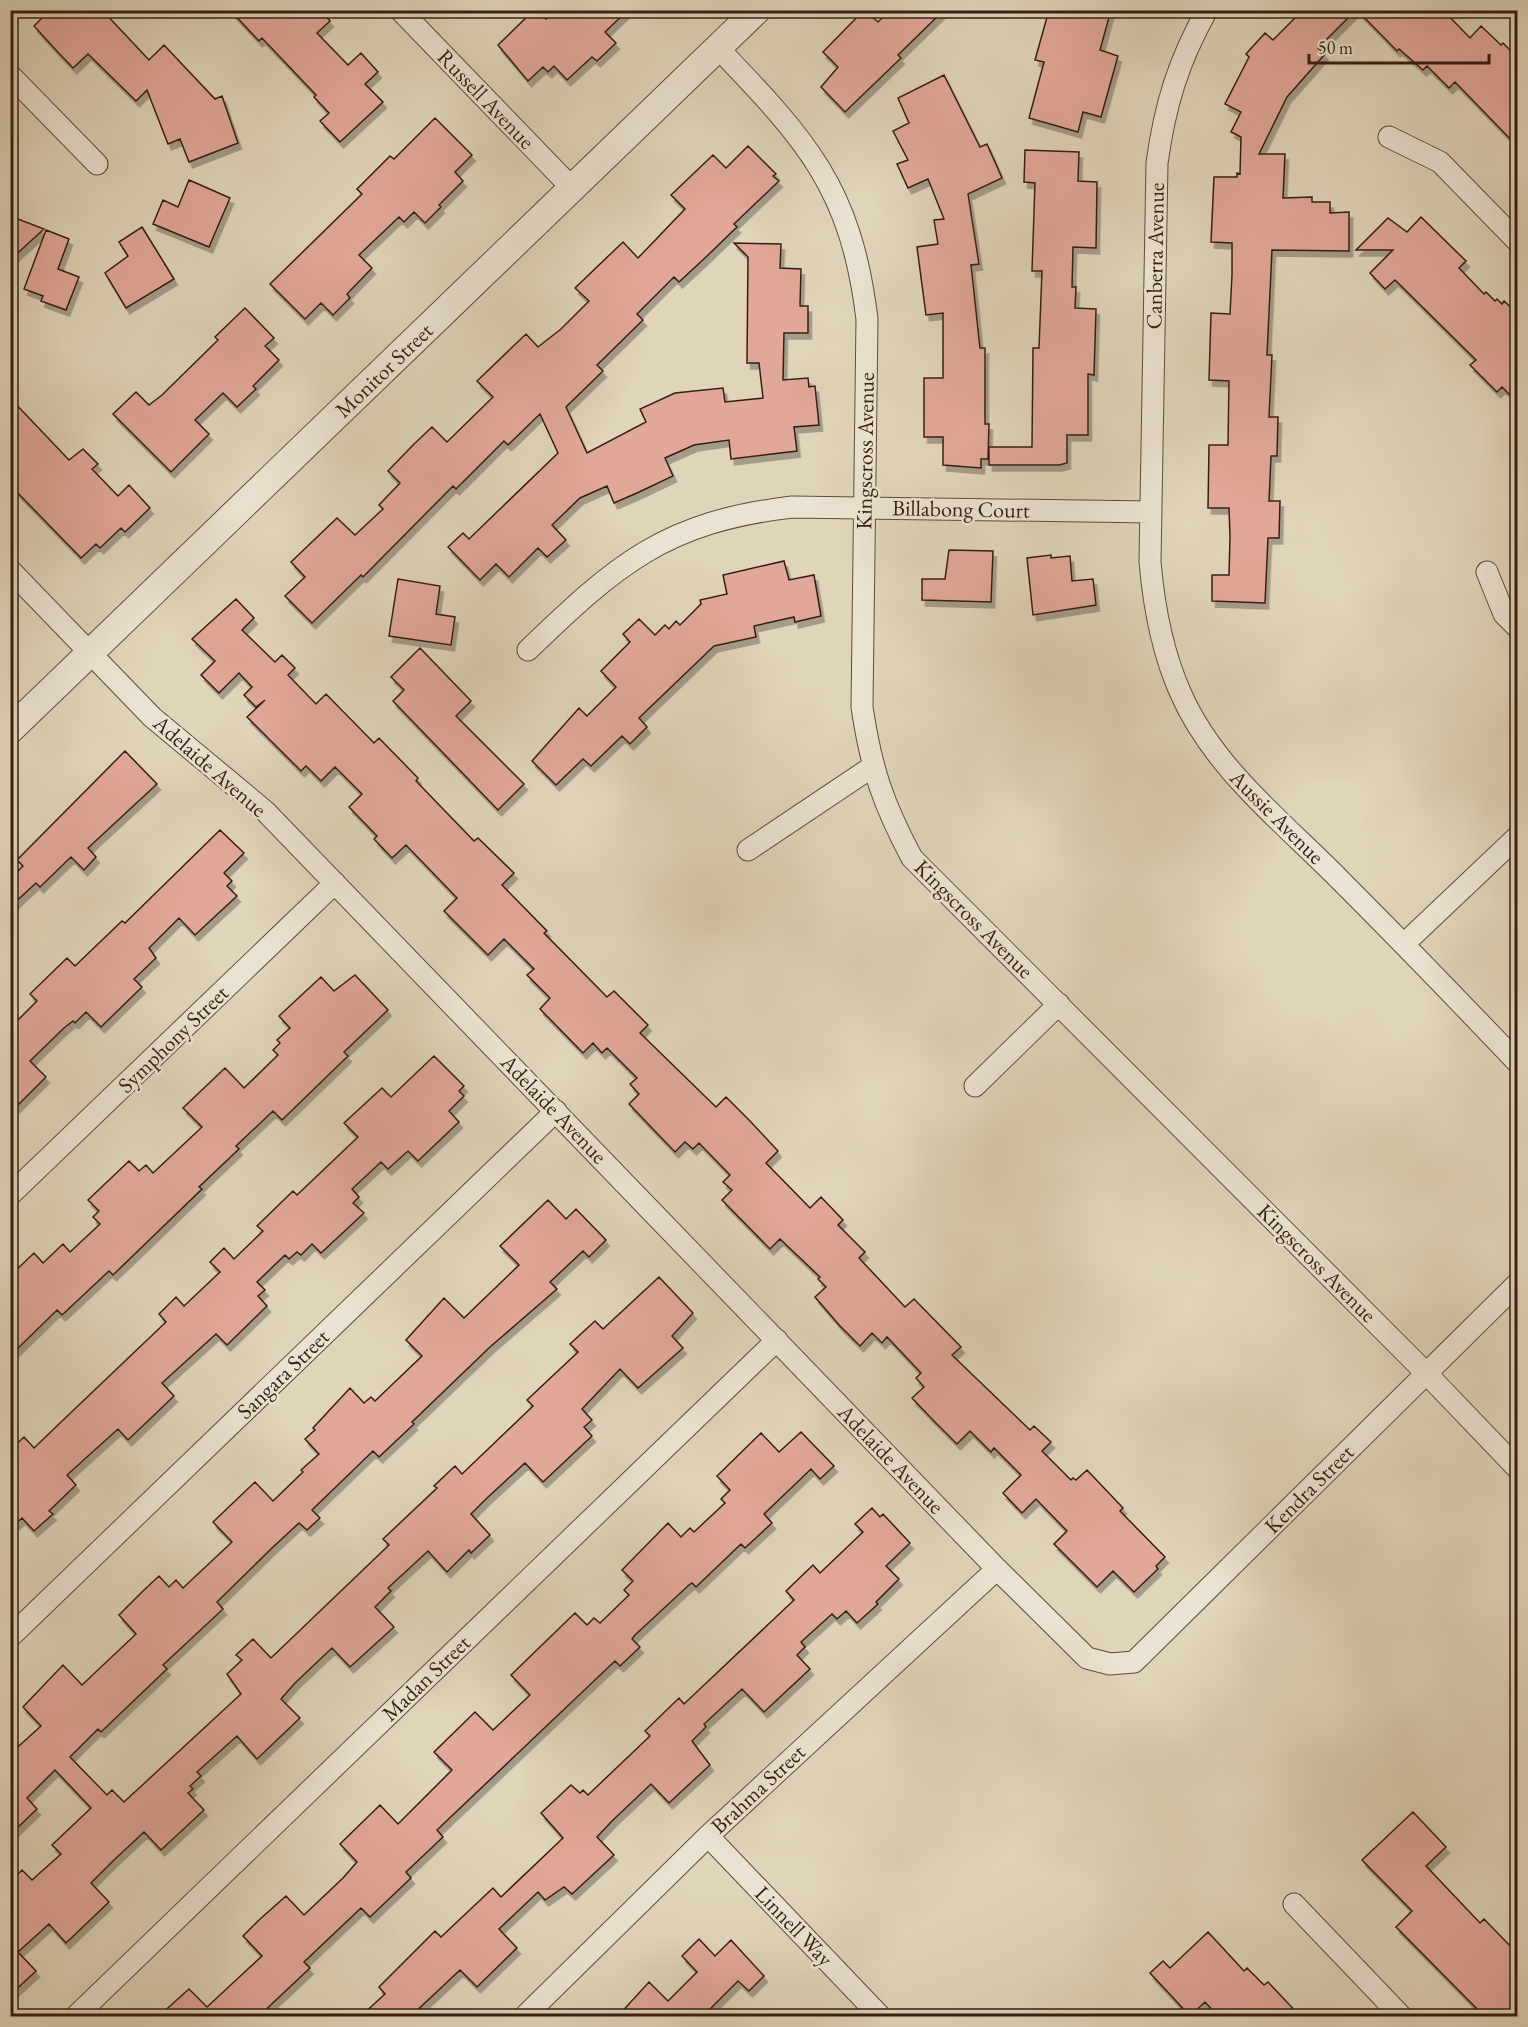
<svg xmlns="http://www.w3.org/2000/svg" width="1528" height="2027" viewBox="0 0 1528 2027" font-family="'EB Garamond',serif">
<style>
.building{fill:#e1a798;stroke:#361f12;stroke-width:1.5;filter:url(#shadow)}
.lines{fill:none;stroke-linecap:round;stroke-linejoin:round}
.minor-casing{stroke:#604c3c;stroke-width:23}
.tertiary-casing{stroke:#604c3c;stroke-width:29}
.minor{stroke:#ebe3d2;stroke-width:21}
.tertiary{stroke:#ebe3d2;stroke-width:27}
.labels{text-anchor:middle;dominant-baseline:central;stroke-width:5;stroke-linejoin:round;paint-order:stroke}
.street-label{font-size:22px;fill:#361f12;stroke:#ebe3d2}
</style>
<defs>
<filter id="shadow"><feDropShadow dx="3.5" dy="6" stdDeviation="0" flood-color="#0004"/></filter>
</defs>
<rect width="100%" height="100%" fill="#e0d4b9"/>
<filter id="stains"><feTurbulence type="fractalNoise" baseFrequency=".00333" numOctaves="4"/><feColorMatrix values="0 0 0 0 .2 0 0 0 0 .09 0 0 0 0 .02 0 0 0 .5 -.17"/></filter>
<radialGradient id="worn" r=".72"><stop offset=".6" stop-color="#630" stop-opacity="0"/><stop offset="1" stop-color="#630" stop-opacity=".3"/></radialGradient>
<path class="building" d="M50,10h52l47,50 15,-15 51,54 7,-3 16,47 -49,19 -9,-23 -12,5 -21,-54 -11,11 -48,-47 -15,14 -18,-19 -21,-23z
M230,10h90l10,11 -13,12 31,32 13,-12 17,19 -13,12 18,18 -43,40 -20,-21 9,-8 -15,-16 2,-2 -54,-57 -3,3z
M534,10h5l7,9 9,-9h73l-23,22 11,11 -19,18 -5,-4 -25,23 -13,-14 -6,6 -5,-5 -15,14 -30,-36z
M864,10l14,12 12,-12h54l-46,45 3,3 -56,54 -24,-25 17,-20 -15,-15z
M1049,10h62l-11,40 18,6 -17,61 -18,-5 -5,20 -49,-14 15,-56 -9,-2z
M1303,10h53l-38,38 7,6 -38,43 -28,57h26l-2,44 29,-1v5h18v11l19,-1v39l-77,-1 -5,105h5l-3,62h9l-1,39h-6l-2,45h11l-1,37h-11l-3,65 -53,-2v-26h17l1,-38 -1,-29h-21l1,-63h19l1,-64 -20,-1 2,-67 19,1 2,-39v-32l-21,-1 3,-65h23v-4l3,1 1,-37 -10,-5 10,-20 -16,-8 24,-47 -3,-3 19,-21 8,7z
M1357,10h86l27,28 11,-12 20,19 2,-2 15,15v89l-63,-65 -6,6 -22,-22 -4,4 -24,-21 -2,2z
M944,75l36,72 7,-3 15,34 -34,16 11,70 -8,1 9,83h5v76h4l-1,35h-7v9l-38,-3v-28h-19v-59h19v-65l-17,2 -9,-68 21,-3 -4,-24 10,-1 -16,-40 -20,9 -11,-24 11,-4 -15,-29 16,-8 -11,-25z
M435,118l37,37 -17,17 8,9 -24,24 2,2 -16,16 -11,-11 -10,10 -5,-5 -40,38 13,13 -25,26 3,4 -17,17 -12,-12 -16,16 -35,-35 92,-90 -5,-5 33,-33 4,3z
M748,146l28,28 -3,2 6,5 -45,43 3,3 -31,30 -27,25 -5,-5 -37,37 6,6 -46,45 6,6 -37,36 21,46 59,-31 -6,-13 35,-16 48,-5 2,14 38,-4 -4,-35h-12l1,-106 -14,-14 47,1 -1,24 21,1 -1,37h8v27h-24l-1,47 25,-2 1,9 6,-1 4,39 -25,2 3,24 -66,8 -2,-19 -35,5 -29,13 8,18 -36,17 -23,10 -7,-17 -27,12 -28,27 14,15 -19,17 -9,-9 -29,29 -13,-13 -16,16 -32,-33 15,-14 6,6 89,-86 -18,-39 -32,31 -4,-4 -48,48 -3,-3 -90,91 -2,-2 -49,48 -27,-27 20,-19 -14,-15 46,-44 18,17 28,-26 -4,-4 21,-22 -12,-12 25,-26 19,-18 15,15 46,-45 -16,-16 49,-47 12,13 23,-18 28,-28 -14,-13 48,-46 15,16 47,-49 -14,-14 42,-40 13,13z
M1025,150l54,2 -1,29 19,1 -1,66 -23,-1 -1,40h4l-1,21 21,1 -2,66 -6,-1v61h-21v28l-8,2h-70v-18h43l1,-99h6l3,-77h-10l3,-88 -11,-1z
M189,180l41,18 -21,49 -56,-23 10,-24 15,7z
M10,216l34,13 -34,31z
M1421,217l45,44 -7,7 25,26 2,-2 9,9 2,-2 5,5 2,-3 14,13v89l-16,-16 -5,5 -27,-27 6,-5 -81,-80 -10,9 -15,-16 23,-23h-37l32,-32 19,14z
M142,227l32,52 -48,29 -21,-35 23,-17 -9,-14z
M46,230l23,9 -11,30 21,8 -13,33 -25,-9 2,-5 -19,-7z
M245,308l29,30 -9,8 14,14 -26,26 3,3 -19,18 -14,-14 -28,27 14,14 -38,38 -58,-58 23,-22 13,13 13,-10 56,-55 -3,-3z
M10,398l59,62 14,-11 15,15 -6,5 26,27 11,-11 21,23 -25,24 -4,-4 -21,20 -4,-4 -15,14 -71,-73z
M949,550l44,1 -2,51 -69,-2v-21h23z
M1051,555v3l19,-2 2,25 21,-2 3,26 -63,10 -6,-57z
M784,561l5,19 25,-5 7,41 -26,6 -1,-5 -40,9 2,11 -42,9 -75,72 8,9 -17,17 -8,-8 -31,30 -8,-7 -27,26 -24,-24 47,-53 8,8 29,-29 -15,-16 29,-29 -7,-8 16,-15 16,16 10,-10 4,4 7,-8 4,4 21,-21 -1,-4 27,-6 -4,-19z
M398,579l42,7 -4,28 19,3 -4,28 -62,-9z
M236,599l18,19 -12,12 33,32 7,-7 13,13 -7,7 28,29 10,-10 48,49 5,-5 39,40 -2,3 58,60 4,-3 36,35 -12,12 45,46 -3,2 63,64 7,-6 34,34 -8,8 76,74 10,-10 24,24 28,30 -12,12 44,45 11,-11 22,23 -5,5 27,27 -6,6 46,49 9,-8 47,48 -9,8 78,75 4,-4 17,16 -9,9 29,29 2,-2 3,2 11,-10 36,38 -3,3 45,46 -9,9 2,3 -24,23 -21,-21 -16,16 -43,-43 13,-13 -31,-32 -14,14 -19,-20 18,-18 -27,-27 -3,4 -21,-21 -13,13 -25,-25 -20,-21 12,-11 -8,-9 5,-5 -34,-36 -5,6 -10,-10 -12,13 -20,-20 -25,-29 11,-10 -8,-8 2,-2 -40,-38 -10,10 -48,-49 10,-10 -9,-8 7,-7 -31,-32 -6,6 -8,-7 -10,10 -46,-48 10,-10 -9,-10 7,-6 -30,-30 -5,5 -9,-10 -10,10 -43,-44 10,-11 -23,-23 7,-6 -30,-30 -16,16 -44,-44 13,-13 -51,-53 -14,13 -18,-19 3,-3 -28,-29 13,-13 -27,-27 -14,14 -15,-15 -5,5 -54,-54 18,-17 -9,7 -12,-12 8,-8 -13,-14 -20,20 -18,-18 14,-14 -23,-22z
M420,648l51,53 -15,15 68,68 -26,26 -105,-109 11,-11 -13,-13z
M125,751l32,33 -69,64 8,9 -12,13 -13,-13 -31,30 -4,-4 -26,24v-28l13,-13 -6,-6z
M220,830l24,23 -20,20 8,8 -5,5 10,10 -42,39 -16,-17 -30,30 7,10 -22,21 8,8 -41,40 -15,-15 -11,11 -2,-2 -9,7 -34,33 16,16 -36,36v-85l27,-27 -7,-7 37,-36 8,8 47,-45 3,2z
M355,975l33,35 -44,42 4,4 -66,64 -9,-9 -37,35 3,3 -40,38 3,2 -89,86 -4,-4 -47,44 -5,-5 -47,46v-80l24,-23 9,10 20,-19 7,8 30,-28 -7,-7 6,-6 -11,-11 41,-39 10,10 7,-6 7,8 49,-46 -19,-19 42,-40 19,20 34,-33 -5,-5 7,-7 -3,-3 13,-12 -11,-12 42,-39 13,14z
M434,1056l30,30 -5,5 5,5 -15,15 10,11 -41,39 -10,-10 -20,18 -7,-7 -29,27 7,8 -6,6 11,10 -43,40 -9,-9 -11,11 -4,-3 -8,7 -4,-4 -28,27 8,8 -7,6 9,10 -40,39 -11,-11 -54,49 12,13 -46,44 -10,-11 -51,46 9,10 -27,26 4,3 -19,17 -12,-13 -12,11v-79l14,-13 10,11 26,-25 106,-101 -7,-8 17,-17 8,9 36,-34 -10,-10 14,-14 10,11 29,-28 -6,-5 36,-35 4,4 61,-58 -14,-14 38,-35 9,9z
M548,1200l18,19 10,-10 30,31 -17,17 -6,-6 -33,31 7,7 -67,58 -78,75 2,2 -35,33 -6,-6 -61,59 8,8 -13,12 -8,-7 -27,25 -55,54 6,7 -60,56 4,4 -66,63 -3,-3 -28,28 37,38 5,-5 12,12 117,-108 -14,-20 15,-14 -6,-5 17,-16 18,19 118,-113 -6,-6 54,-51 -3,-2 21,-20 7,8 71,-68 -6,-6 51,-48 -8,-8 25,-23 8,8 56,-52 34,36 -21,23 11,12 -45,40 -18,-19 -38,40 10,11 -8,7 8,9 -49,46 -18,-19 -39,36 -15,15 19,21 -19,18 -2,-3 -22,22 -19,-21 -40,37 3,3 -16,16 19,20 -44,40 -18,-19 -37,35 -14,16 19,19 -43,41 -20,-23 -40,36 4,4 -11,10 3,3 -5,4 16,17 -43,40 -17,-18 -30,28 -23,23 18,19 -43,41 -17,-19 -31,28 18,19 -26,24v-113l12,-12 10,10 29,-26 -9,-9 39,-37 -36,-38 -28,28 10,11 -27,26v-81l31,-28 -18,-19 40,-42 19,20 54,-51 -17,-19 24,-24 16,-15 10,11 7,-7 7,8 49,-46 -19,-20 42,-40 18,19 30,-29 -2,-2 18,-16 -14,-15 10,-9 -2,-2 37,-40 14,15 7,-6 4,4 47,-45 -16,-16 38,-42 20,20 55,-53 -19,-19z
M801,1432l33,34 -14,13 -9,-10 -47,45 8,9 -27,25 -4,-4 -45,43 -4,-4 -3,2 -54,50 -3,4 8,8 -20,19 -5,-5 -178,169 6,7 -37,35 5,6 -41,39 -9,-9 -57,54 6,6 -51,48h-100l30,-27 18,18 55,-51 -19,-20 16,-16 27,-24 18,19 39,-37 14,-16 -17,-18 40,-39 18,19 54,-54 -18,-18 41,-40 18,18 37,-35 -19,-20 64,-62 12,12 7,-7 6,5 29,-28 -5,-5 9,-9 -11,-11 46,-47 13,14 9,-9 4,4 31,-29 -4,-4 9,-9 -13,-14 44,-43 18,19z
M872,1508l8,9 3,-3 27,29 -24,23 13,13 -23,23 2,2 -21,19 -11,-12 -9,8 -5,-5 -31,28 4,5 -8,8 13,14 -46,43 -22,-23 -38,35 2,3 -14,14 18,24 -41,38 -18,-19 -39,37 -15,16 17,18 -42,39 -8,-7 -19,13 -7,-8 -39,37 18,19 -40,39 -17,-17 -49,46h-50l24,-22 -6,-7 56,-56 6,6 52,-49 8,9 62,-59 -22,-25 30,-28 9,8 3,-3 5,5 62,-59 -5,-5 34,-33 5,6 110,-104 -8,-9 27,-26 7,8 43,-41 -8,-8z
M1413,1812l33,35 -20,19 54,57 4,-4 34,35v62h-34l-88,-89 16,-16 -50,-51z
M1208,1932l36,39 3,-3 17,17 4,-3 32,34h-82l-13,-14 -15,14 -40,-43 13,-12 7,7z
M699,1939l16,17 16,-16 33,36 -15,15 -11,-10 -35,35h-85l31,-34 19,19 29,-29 -15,-16z"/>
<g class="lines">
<g class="minor-casing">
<path id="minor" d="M400,10l172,178
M1207,10c-29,52 -42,95 -50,153l-7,399c4,46 12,90 31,132 33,75 103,129 159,186 60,60 119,121 178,183
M718,48c88,92 133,139 149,271l-5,388c9,61 21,97 50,151l514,515 92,96
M10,75l87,89
M1389,137l51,25 78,80
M10,570l142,147 113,94 732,758 90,89 23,6 24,-2 384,-379
M1487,572l17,42 14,14
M528,650c89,-86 137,-128 264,-143l359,5
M748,850l124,-83
M1404,944l114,-108
M975,1086l84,-82
M10,1195l325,-312
M10,1637l546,-526
M708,1836l172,180
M1294,1904l107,112
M76,2016l701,-676
M525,2016l183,-180 289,-267"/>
</g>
<g class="tertiary-casing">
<g id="tertiary">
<path id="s1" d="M10,730l747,-720"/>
</g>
</g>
<use href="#minor" class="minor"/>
<use href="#tertiary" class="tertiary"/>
</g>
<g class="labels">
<g class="street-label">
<text transform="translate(486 99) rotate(46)">Russell Avenue</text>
<text transform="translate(1155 256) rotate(-89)">Canberra Avenue</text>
<text stroke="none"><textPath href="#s1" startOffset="519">Monitor Street</textPath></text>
<text transform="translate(865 451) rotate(-89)">Kingscross Avenue</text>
<text transform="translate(961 509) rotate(1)">Billabong Court</text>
<text transform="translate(210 766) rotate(41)">Adelaide Avenue</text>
<text transform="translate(1277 817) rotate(45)">Aussie Avenue</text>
<text transform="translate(974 919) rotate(45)">Kingscross Avenue</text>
<text transform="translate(173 1039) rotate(-44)">Symphony Street</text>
<text transform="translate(554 1109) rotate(46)">Adelaide Avenue</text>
<text transform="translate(1317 1263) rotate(45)">Kingscross Avenue</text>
<text transform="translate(283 1374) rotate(-44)">Sangara Street</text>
<text transform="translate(891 1459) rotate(46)">Adelaide Avenue</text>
<text transform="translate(1309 1489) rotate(-45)">Kendra Street</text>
<text transform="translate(426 1678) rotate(-44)">Madan Street</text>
<text transform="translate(758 1789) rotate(-43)">Brahma Street</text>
<text transform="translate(794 1926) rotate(46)">Linnell Way</text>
</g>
</g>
<rect width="1528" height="2027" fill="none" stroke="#e0d4b9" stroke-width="36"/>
<rect x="12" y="12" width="1504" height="2003" fill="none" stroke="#361f12" stroke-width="3"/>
<rect x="18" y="18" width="1492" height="1991" fill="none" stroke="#361f12" stroke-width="1.5"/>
<path d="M1309 54v9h180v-9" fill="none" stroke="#361f12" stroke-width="3"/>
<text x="1318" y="54" font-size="18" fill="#361f12" stroke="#ebe3d2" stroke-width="4.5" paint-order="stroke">50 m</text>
<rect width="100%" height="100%" filter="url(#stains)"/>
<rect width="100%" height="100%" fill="url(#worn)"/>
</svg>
